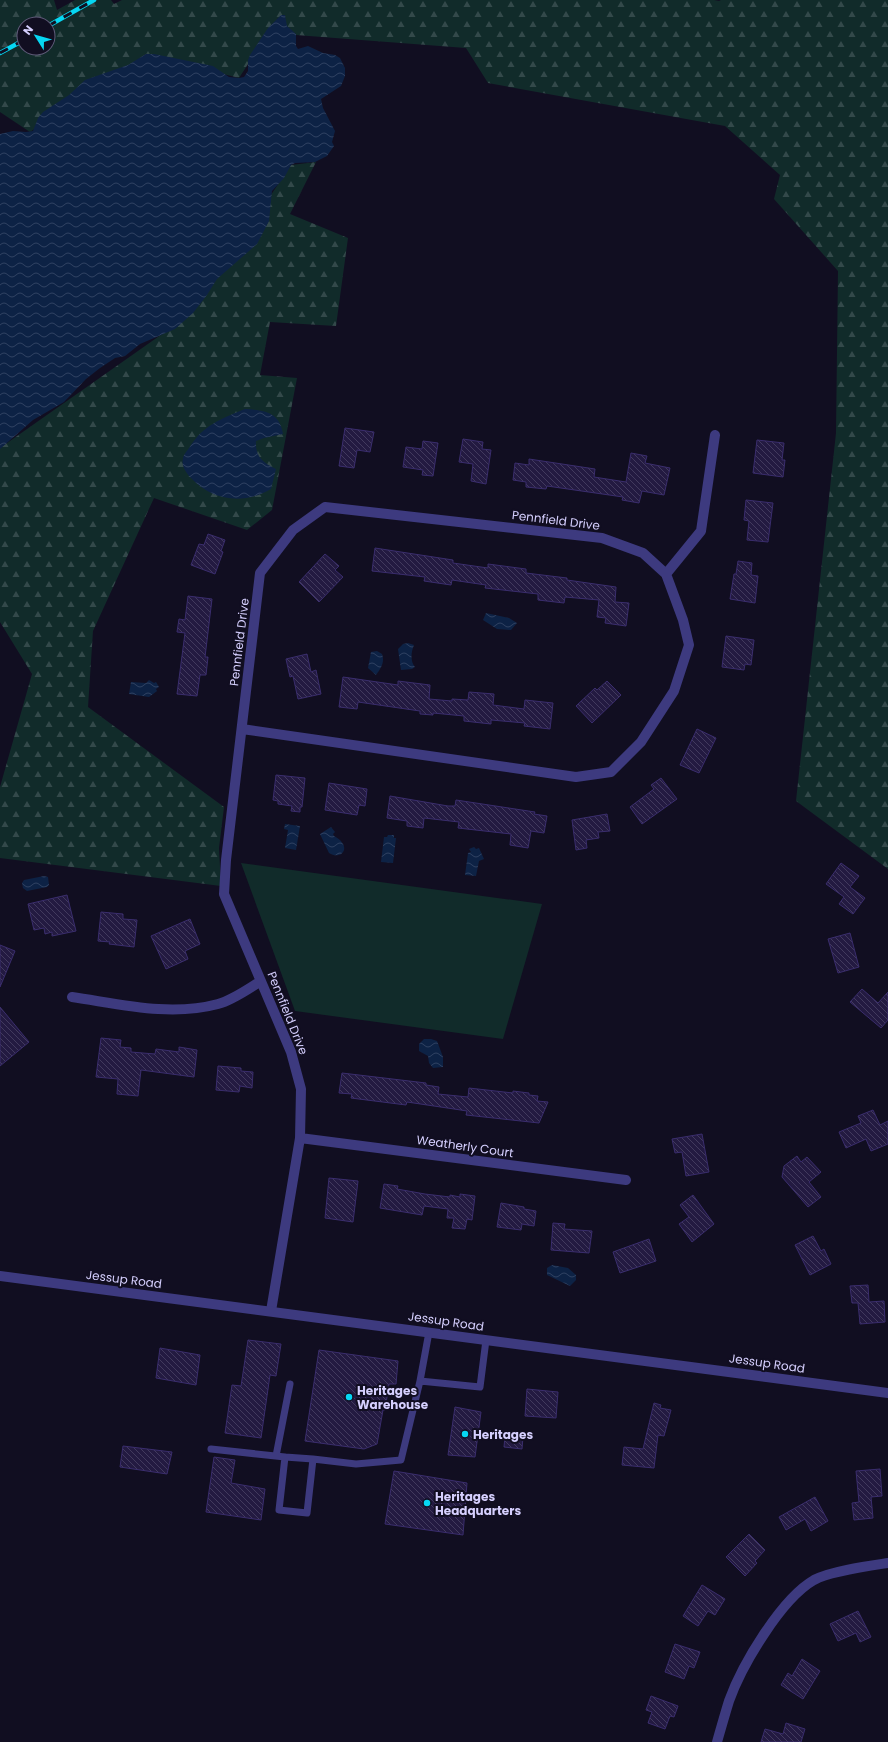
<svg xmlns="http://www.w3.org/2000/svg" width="888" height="1742" viewBox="0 0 888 1742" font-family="Poppins,sans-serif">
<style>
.forest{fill:url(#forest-firs);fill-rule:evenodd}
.park{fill:#112b2a}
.water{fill:url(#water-waves)}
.building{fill:url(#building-back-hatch);stroke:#3a2d6d}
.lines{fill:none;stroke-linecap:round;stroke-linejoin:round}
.service{stroke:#3d3a7f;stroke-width:7}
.minor{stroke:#3d3a7f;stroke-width:10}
.tertiary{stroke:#3d3a7f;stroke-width:10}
.rail-casing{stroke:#06d7f3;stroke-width:4.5}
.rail{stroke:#110e21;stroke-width:3;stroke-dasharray:9;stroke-linecap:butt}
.poi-dot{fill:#06d7f3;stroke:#110e21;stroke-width:1.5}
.labels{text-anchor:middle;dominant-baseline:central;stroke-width:4;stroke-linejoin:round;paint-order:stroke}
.street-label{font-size:12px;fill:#d5cffe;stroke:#110e21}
.poi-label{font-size:12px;font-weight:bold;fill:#d5cffe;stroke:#110e21;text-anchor:start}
</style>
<defs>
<pattern id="forest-firs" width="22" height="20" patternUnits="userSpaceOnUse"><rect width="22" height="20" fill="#112b2a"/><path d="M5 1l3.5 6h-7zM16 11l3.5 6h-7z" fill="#33494a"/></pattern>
<pattern id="water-waves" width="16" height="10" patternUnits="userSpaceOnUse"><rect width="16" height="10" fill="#0d2245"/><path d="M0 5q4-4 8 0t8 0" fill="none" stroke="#2f4161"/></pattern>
<pattern id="building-back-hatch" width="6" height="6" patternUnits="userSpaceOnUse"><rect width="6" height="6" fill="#231a41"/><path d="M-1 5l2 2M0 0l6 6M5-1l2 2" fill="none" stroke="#423a5e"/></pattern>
</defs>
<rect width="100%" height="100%" fill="#110e21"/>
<path class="forest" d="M0,0h54l3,10 18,-10h36l3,4 8,-4h592l5,1 2,-1h167v869l-92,-68 40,-368 2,-162 -64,-72 6,-24 -55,-49 -237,-43 -22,-35 -170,-13 -18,-17 -39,60 -93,-24 -116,78 -30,-20zM24,24h24v24h-24z
M316,162l-26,52 58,24 -12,88 -66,-4 -10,53 37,3 -25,132 -25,20 -93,-32 -61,133 -5,76 136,100 -5,41 2,38 -221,-28v-71l32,-113 -32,-52v-174l192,-135 99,-148z"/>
<path class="park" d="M241,863l301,41 -39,135 -208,-28z"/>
<path class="water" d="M281,15h4l2,11 9,8v12l2,3 10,-3 15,7 12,2 5,3 5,10v8l-4,10 -20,13 2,9 12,23 -3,11 2,4 -7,10 -12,6 -20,1 -4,2 -7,13 -12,13 -3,30 -12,23 -40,35 -10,16 -14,18 -18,16 -35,15 -15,12 -10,2 -15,10 -14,11 -22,23 -31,18 -33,29v-315l13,-3 13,1 7,-1 5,-13 5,-6 26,-17 16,-15 43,-15 18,-11h8l59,12 16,11 10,1 5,-1 4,-6v-11l2,-5 18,-27z
M245,409c19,1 35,3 38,25l-19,4 -8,3c-1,16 7,22 20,28l-5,20c-27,16 -59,12 -80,-11 -5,-5 -10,-13 -8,-19 0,-4 4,-8 6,-11 14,-23 32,-29 56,-39z
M486,613l23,5 8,5 -6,7 -14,-1 -14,-9z
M408,643l6,2c-3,7 -4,16 1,22l-3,2 -11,1 -3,-21 5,-5z
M377,651l5,3c3,8 -1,14 -6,21l-8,-7 3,-16z
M149,680l5,3 2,-1 3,5 -3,2 1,2 -8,6 -20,-3 2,-12 15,1z
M285,824l15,2 -4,24 -11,-2 3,-18 -4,-1z
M331,827l4,5 -2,2 1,2c19,10 8,25 -5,17l-9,-19z
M388,835h6v3h2l-3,25 -12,-1 3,-25h3z
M474,847l2,2 3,-1 5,11 -5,2 -3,15 -11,-1 3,-22 3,-1 -2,-3z
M44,876l4,1 1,8 -2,2 -20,4 -4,-3 -1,-5 2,-3z
M424,1039h7l6,2 6,16v10l-10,1 -4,-5 -1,-7 -9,-5v-7z
M552,1265l16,3 8,7v5l-6,6 -23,-11v-7z"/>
<path class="building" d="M345,428l29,4 -4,20 -13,-2 -3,18 -15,-2z
M463,439l20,3 -1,7 9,1 -5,34 -15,-3 2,-17 -14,-2z
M757,440l27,3 -2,17h3l-2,17 -30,-4z
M423,441l15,2 -5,33 -11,-1 1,-5 -20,-3 3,-20 16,2z
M631,453l16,3 -2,7 25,5 -6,27 -22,-4 -3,12 -17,-3 1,-3 -76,-11 -1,3 -20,-2v-5l-13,-2 2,-17 14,2v-6l66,10 -1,8 32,5z
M746,500l27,3 -5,39 -21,-2 2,-19 -5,-1z
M208,534l17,6 -4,11 2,1 -8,22 -24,-9 8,-21 5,1z
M375,548l78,12v3l35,5v-4l38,5v4l41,5v2l49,7 -1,15 14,1 -3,23 -21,-3 1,-5 -9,-1 2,-17 -34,-3 -1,6 -26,-3v-6l-53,-6 1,-3 -34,-5 -1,5 -27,-4 1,-4 -53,-6z
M325,554l14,12 -4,4 8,7 -24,25 -20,-20z
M738,561l14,2 -1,12 7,1 -3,27 -25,-4 4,-25h2z
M188,596l24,3 -7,58h3l-2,18h-6l-3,21 -20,-2 8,-61 -8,-1 2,-13 6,1z
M726,636l28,4 -3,25 -6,-1 -1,6 -22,-3z
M307,654l4,18 5,-2 5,24 -23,5 -5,-23 -3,1 -4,-18z
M343,677l55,8v-4l32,4 -1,14 23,2v-2l16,1 1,-8 25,2 -1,11 31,4 1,-9 28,3 -3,26 -26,-3 1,-3 -34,-3v4l-27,-3v-5l-31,-3v2l-13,-1v-3l-62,-9 -1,7 -18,-2z
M607,681l14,14 -29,28 -16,-17 19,-18 2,2z
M697,729l19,9 -17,35 -19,-8z
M276,775l29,3 -3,29h-2v5l-9,-1 1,-5 -14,-2v-3l-5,-1z
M661,778l16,21 -35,25 -12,-17 24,-18 -3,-4z
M329,783l38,6 -2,17 -6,-1 -2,10 -32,-5z
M390,796l58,10h7l1,-6 79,12 -1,2 13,2 -3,17 -13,-2 -3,17 -18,-3 1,-11 -53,-6 1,-6 -35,-4 -1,10 -16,-2v-5l-20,-3z
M607,814l3,17 -12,1 1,6 -13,2 1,8 -11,2 -4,-30z
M841,863l18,13 -9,11 15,11 -12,16 -14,-10 5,-7 -18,-13z
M67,895l9,36 -24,5v-4l-7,2 -1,-6 -10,2 -6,-26z
M101,912l22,2v5l14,1 -3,27 -25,-3 1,-2 -12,-1z
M190,919l10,25 -15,7 3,8 -22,10 -15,-33z
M850,933l9,34 -21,6 -10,-34z
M0,945l15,6 -15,36z
M862,989l16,14 10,-11v28l-7,8 -31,-26z
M0,1007l29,35 -29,24z
M101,1038l20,2 -1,7 11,1v4l24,2 1,-5 23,3v-5l18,3 -3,27 -53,-7 -3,26 -21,-2 1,-15 -22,-2z
M218,1066l23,2v3l12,1 -1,16 -12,-2 -1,6 -23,-2z
M342,1073l84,10v2l13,2 -1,7 30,3 1,-9 44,5v-2l16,2v2l9,1 -1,5 11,1 -9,21 -73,-8 1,-4 -13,-2 -47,-7 -1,3 -55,-7 1,-4 -13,-1z
M873,1110l7,15 8,-4v23l-17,7 -5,-12 -20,9 -7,-16 22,-9 -3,-7z
M702,1134l7,38 -23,4 -4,-24 -7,1 -3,-14z
M797,1156l4,6 6,-5 14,15 -12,10 12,15 -13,10 -26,-30 2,-11z
M329,1178l29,3 -5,41 -28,-4z
M384,1184l14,2 -1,3 28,5 25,3v-2l10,2v-3l15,2 -3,24 -5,-1 -2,10 -13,-1 2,-10h-7l1,-9 -24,-3 -2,9 -42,-7z
M693,1195l21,29 -22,18 -13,-18 10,-7 -9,-12z
M501,1203l23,4v2l12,2 -2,15 -12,-2 -1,6 -24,-3z
M553,1223l12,1 -1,5 28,2 -3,22 -38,-3z
M813,1236l8,15 3,-2 7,15 -21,11 -15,-30z
M649,1239l7,22 -36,12 -7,-21z
M868,1285l1,17 15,-1 1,21 -25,2 -2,-21h-6l-2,-17z
M248,1340l33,4 -5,32 -6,-1 -9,63 -36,-5 7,-48 9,1z
M160,1348l40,7 -4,30 -40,-7z
M319,1350l79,11 -2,23h-7l-4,26h-2l-6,34 -13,5 -59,-8z
M527,1389l31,3 -2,26 -31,-2z
M654,1403l7,2 -1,3 11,2 -7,26 -6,-1 -4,33 -32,-3 2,-18 19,2z
M455,1407l26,5 -6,45 -27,-2z
M505,1436l18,1 -1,12 -18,-2z
M123,1446l49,6 -5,22 -47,-7z
M214,1457l21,3 -4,23 34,6 -4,31 -55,-8z
M880,1469l2,27 -11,1 2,21 -19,2 -2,-17 7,-1 -3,-31z
M394,1471l73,12 -4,52 -78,-11z
M815,1497l13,24 -17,10 -6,-12 -19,11 -7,-13z
M749,1534l16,16 -10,11 2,2 -12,13 -19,-19z
M702,1585l23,14 -10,16 -7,-4 -10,15 -15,-10z
M858,1611l13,26 -11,5 -4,-9 -18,8 -8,-17z
M675,1644l25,8 -6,16 -5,-2 -5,13 -19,-7z
M802,1659l18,12 -17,28 -22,-14 7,-12 4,3z
M651,1696l27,10 -4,11 -4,-1 -5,13 -17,-6 4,-11 -6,-2z
M786,1723l19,6 -4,13h-40l4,-13 18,5z"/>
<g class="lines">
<path class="service" d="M420,1381l9,-49
M211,1449l74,8 -6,53 28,3 6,-54 43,5 45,-4 19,-79 60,6 6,-47
M276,1456l14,-72
M285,1457l28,2"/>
<path class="minor" d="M666,574l35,-43 14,-96
M242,729l334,48 35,-5 30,-30 33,-51 15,-46 -6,-25 -17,-46 -23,-21 -41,-15 -277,-31 -32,23 -33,43 -34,287 -2,34 67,158 10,37 -1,49 -29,173
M72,997c48,7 98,20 146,7 15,-4 30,-15 43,-23
M300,1138l326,42
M717,1742c4,-14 8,-28 12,-41 13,-36 52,-102 85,-121 17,-9 54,-14 74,-17"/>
<path class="tertiary" d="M0,1276l888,117"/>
<g class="rail-casing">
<path id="rail" d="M48,26l46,-26
M0,53l24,-13"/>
</g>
<use href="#rail" class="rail"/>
</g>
<g class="poi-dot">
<circle cx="349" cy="1397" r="4"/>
<circle cx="465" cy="1434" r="4"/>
<circle cx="427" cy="1503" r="4"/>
</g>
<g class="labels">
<g class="street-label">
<text transform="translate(556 520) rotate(7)">Pennfield Drive</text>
<text transform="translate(239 642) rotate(-83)">Pennfield Drive</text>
<text transform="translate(288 1013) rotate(68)">Pennfield Drive</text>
<text transform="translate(465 1146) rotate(8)">Weatherly Court</text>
<text transform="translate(124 1279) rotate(7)">Jessup Road</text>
<text transform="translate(446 1321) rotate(8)">Jessup Road</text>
<text transform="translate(767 1363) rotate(8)">Jessup Road</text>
</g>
<g class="poi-label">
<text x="357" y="1390">Heritages<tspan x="357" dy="14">Warehouse</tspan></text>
<text x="473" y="1434">Heritages</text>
<text x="435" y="1496">Heritages<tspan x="435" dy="14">Headquarters</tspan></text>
</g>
</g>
<g transform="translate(36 36) rotate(307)"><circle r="19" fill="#110e21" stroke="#5f5b79"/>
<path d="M0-3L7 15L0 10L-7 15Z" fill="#06d7f3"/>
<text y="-6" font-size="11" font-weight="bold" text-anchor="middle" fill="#d5cffe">N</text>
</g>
</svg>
